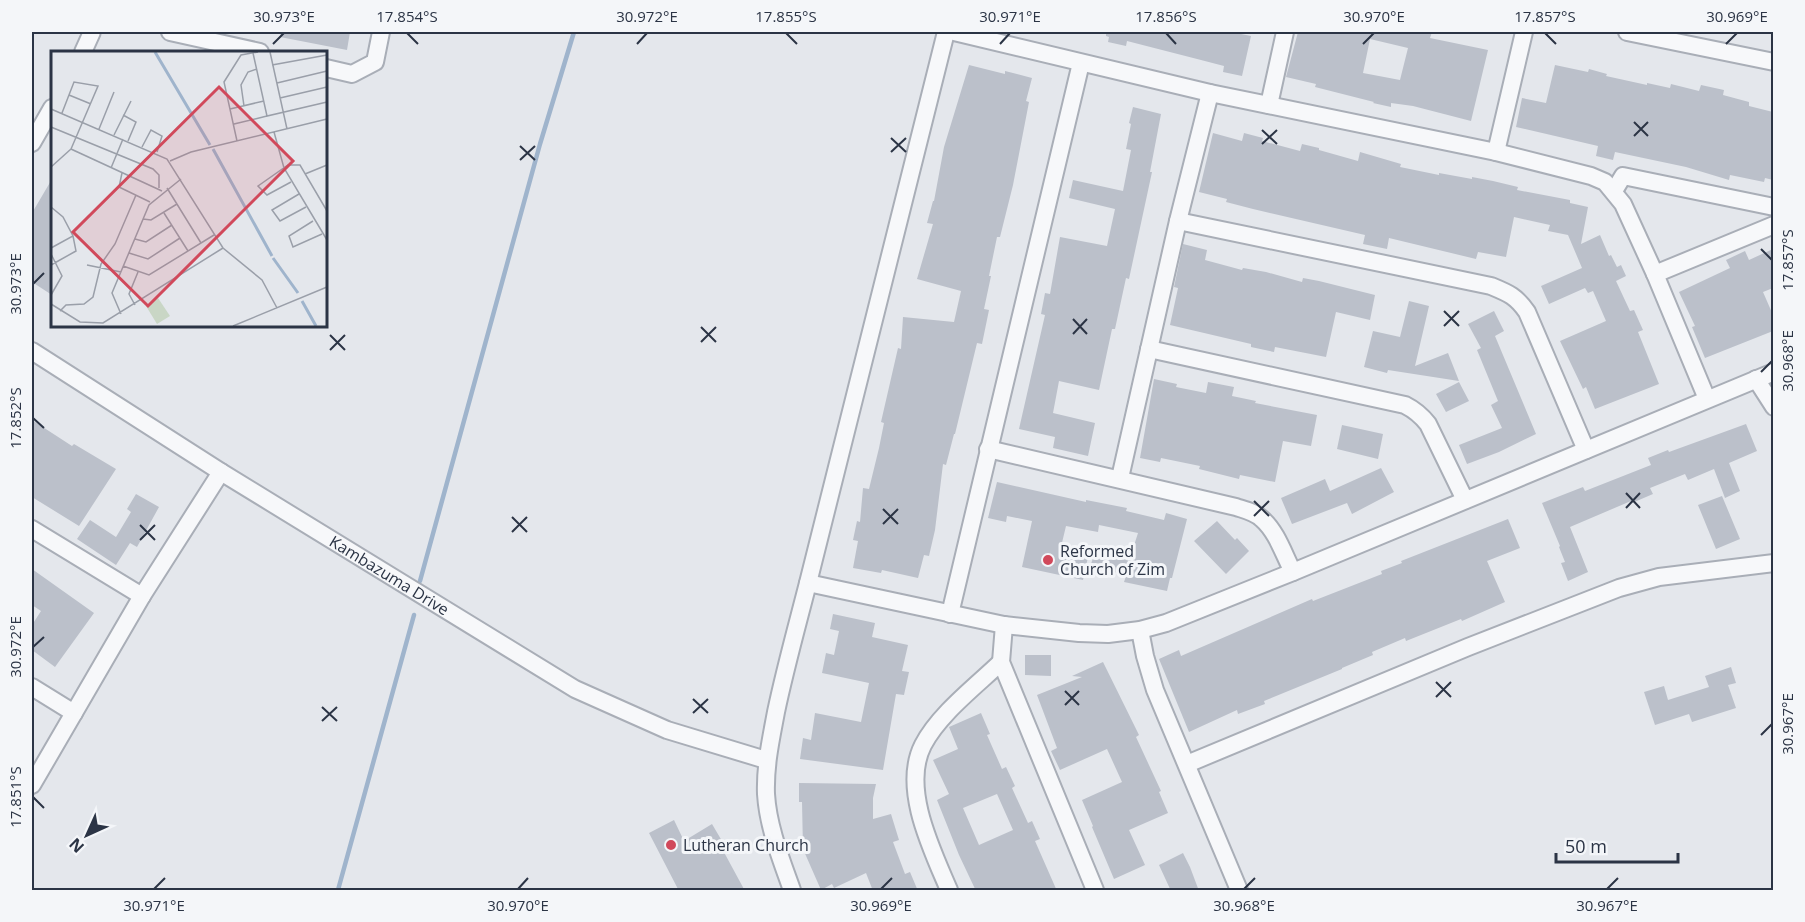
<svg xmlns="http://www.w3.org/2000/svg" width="1805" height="922" viewBox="0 0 1805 922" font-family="'Open Sans',sans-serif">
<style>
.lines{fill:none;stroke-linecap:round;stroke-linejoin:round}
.stream{stroke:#9fb4cc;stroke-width:4.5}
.building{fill:#bbc0ca;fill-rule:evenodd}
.minor-casing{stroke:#a9aeb7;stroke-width:20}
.minor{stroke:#f7f8fa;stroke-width:16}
.ticks{fill:none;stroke:#2b3445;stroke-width:2}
.poi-dot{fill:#d1495b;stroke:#f4f6f9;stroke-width:2}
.labels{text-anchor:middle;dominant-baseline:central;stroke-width:6;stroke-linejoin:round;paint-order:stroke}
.poi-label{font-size:16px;fill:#2b3445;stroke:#f4f6f9;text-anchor:start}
.street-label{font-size:16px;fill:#2b3445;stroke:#f4f6f9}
.inset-river{fill:none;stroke:#9fb4cc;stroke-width:3}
.inset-road{fill:none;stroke:#9a9fa9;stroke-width:1.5}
.view{fill:#d1495b;fill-opacity:0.15;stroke:#d1495b;stroke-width:3}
.inset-edge{fill:none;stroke:#2b3445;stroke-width:3}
.neatline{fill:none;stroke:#2b3445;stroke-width:2}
.ticks-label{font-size:15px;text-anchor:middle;fill:#2b3445}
</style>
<rect width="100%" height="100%" fill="#e4e7ec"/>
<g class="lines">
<path class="stream" d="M420,581l120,-437 34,-112
M338,890l76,-275"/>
</g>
<path class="building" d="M281,32h69l-3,18 -67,-13z
M1106,32h125l20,4 -9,40 -19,-4 1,-6 -23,-6 -74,-19 -1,5 -18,-4 1,-5 -3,-1z
M1298,32h134l-2,6 58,12 -17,71 -58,-15 -22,-3v4l-18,-4 1,-1 -59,-15 1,-3 -30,-7zM1370,39l38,9 -8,32 -37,-7z
M969,65l36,9v-3l27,7 -6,23 3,1 -16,83 -13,52h-3l-8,39h2l-7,33 5,1 -7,34 -5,-1 -22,91h-1l-8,31 -3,-1 -8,66 -6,26 -5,-1 -6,23 -36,-8 -1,3 -28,-5 5,-27 -5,-1 4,-19 3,1 3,-34 6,1 10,-41 5,-25 -3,-1 17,-74 3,1 2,-32 51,5 7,-31 -44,-12 16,-55 -6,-1 6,-22h1l10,-54z
M1555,65l33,7 1,-3 18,5 -1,2 41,9v-2l23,5 1,-4 28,7 2,-6 23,5 -1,5 26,7v4l24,6v68l-8,-2 -1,4 -34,-7 -1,5 -43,-13 -71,-15 -2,8 -17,-4 2,-10 -82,-19 6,-29 24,5z
M1133,107l28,7 -11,58h2l-23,107 -3,-1 -11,51h-3l-13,61 -40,-9 -6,32 42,10 -7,33 -35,-8 2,-11 -36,-8 26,-114 -4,-1 4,-21 5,1 10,-57 47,9 8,-37 -46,-11 4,-18 50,11 8,-41 -5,-1 5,-25 -2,-1z
M1213,133l29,8 2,-8 19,5 -1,3 38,10 2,-7 17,4v2l39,11 2,-9 41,12 -1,3 39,8v-2l33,6v-2l21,4 25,6 -1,3 53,10v3l18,4 -7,37 19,-9 9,21 2,-1 6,12 4,-2 5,11 -10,5 14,30 4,-1 9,20 -5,2 21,52 -64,25 -9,-22 -3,2 -23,-48 46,-20 -13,-30 -5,2 -3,-5 -36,16 -8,-18 41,-18 -14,-33 -20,-4 2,-6 -36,-8 -8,40 -28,-5 -2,7 -87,-21 -2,11 -24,-5 2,-9 -112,-26 -27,-7 1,-3 -28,-7z
M52,179v116l-20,-13v-69z
M1183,244l24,6 -2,10 37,10 1,-2 23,4 36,10 1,-4 16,3 56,14 -5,25 -34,-8 -10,45 -51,-10 -1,5 -23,-5v-3l-81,-19 8,-37 -4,-1z
M1773,249v39l-10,4 10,23v16l-68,27 -13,-31 3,-1 -16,-34 51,-24 -4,-8 19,-9 4,9z
M1409,301l20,5 -14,60 33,-13 11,28 -71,-11 -1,3 -23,-6 9,-36 27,6z
M1494,311l10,20 -9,5 41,98 -37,18 -32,12 -8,-19 43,-17 -11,-23 7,-4 -21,-51 4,-2 -13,-24z
M1154,379l23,5 -1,3 30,6 2,-11 26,5 -2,9 24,5 -1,2 62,12 -6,31 -28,-5 -8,41 -35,-7 -1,4 -40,-10 1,-3 -39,-8 -1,4 -20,-4z
M1459,382l10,19 -23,11 -10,-18z
M32,420l40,26 2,-2 42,25 -37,57 -47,-29z
M1746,424l11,27 -28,12 11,28 -15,7 -11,-29 -26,11 -3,-6 -35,14 3,6 -21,9 -1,-2 -61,26 18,45 -20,9 -7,-18 4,-1 -6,-15 1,-1 -18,-43 41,-16 2,4 66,-26 -3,-7 20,-8 1,2z
M1342,425l41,9 -5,25 -41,-10z
M1381,468l13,24 -42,22 -5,-11 -55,21 -11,-26 44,-19 5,12z
M997,482l89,20v-2l41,8 -1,3 38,9 2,-7 21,6 -15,59h-2l-3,13 -43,-9 2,-6 -35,-12 5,-15 33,12 9,-28 -39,-8 -1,7 -32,-6 -6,25 28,6 -5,23 -61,-13 10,-46 -25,-5 -1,6 -18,-4z
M136,494l23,13 -22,40 -7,-4 -14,22 -39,-26 13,-19 26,17 15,-25 -4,-3z
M1722,496l18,43 -24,10 -18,-44z
M1508,519l12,29 -33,13 18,41 -43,19 -1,-2 -55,22 -1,-3 -33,14 1,3 -31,13v1l-78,32 1,3 -27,10 -1,-4 -48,22 -30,-73 20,-9 2,6 131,-57 1,2 69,-27 -1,-3 21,-8 -1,-2z
M1217,521l18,19 2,-2 12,13 -23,23 -32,-33z
M32,569l62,44 -39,54 -23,-17v-25l9,-14 -9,-6z
M833,614l42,9 -3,14 36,8 -6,26 7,1 -5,23 -8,-1 -13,76 -83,-11 3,-21 8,2 4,-27 46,9 8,-39 -47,-10 4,-20 8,2 5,-24 -9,-2z
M1025,655h26v21l-26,-1z
M1103,662l36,73 -3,2 25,54 -2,1 9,21 -39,17 16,35 -31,14 -22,-52 1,-1 -11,-26 40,-18 -15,-33 -47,21 -9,-19 6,-3 -20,-53 45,-18 -10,-1z
M1731,667l5,16 -8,2 8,23 -44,14 -3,-8 -34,11 -11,-33 20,-6 4,14 41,-13 -4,-11z
M981,713l9,21 -3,1 15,34 4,-2 9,19 -3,2 16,35 4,-2 8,18 -5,2 22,50h-81l-17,-36 -22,-55 12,-6 -16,-34 25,-11 -9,-22zM997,794l16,36 -34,15 -16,-37z
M799,783l77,1 -3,14v21l18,-5 8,26 -6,2 12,32 5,-2 8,19h-45l-7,-18 -32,15 -2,-4 -11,6 -18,-41 -1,-47h-3z
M674,820l10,21 28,-17 10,17 -3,2 26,48h-66l-30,-58z
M1183,853l7,14 9,24h-28l-12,-26z"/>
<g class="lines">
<g class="minor-casing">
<g id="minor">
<path d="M170,32l90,20"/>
<path d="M954,32l256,61 286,59 95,24 14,6 18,22 32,70 52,125"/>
<path d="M1627,32l147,30"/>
<path d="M83,52l9,-20"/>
<path d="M326,68l26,6 23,-12 6,-30"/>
<path d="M1269,105l16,-73"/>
<path d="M32,143l20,-35"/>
<path d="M1496,152l28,-120"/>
<path d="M1614,191l9,-15 151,31"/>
<path d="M1178,221l313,65c17,7 25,10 36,26l59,138"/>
<path d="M1655,274l119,-49"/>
<path d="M1149,349l256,56c10,5 16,10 23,19l37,76"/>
<path id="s1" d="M32,351l189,121 354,217 92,41 99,30"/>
<path d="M1756,379l18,28"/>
<path d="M988,449l248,58c9,3 19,5 26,12 15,13 22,36 31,53"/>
<path d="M1120,478l58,-257 32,-128"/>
<path d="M32,529l110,67"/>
<path d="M808,583l196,42 75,8 29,1 32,-4 26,-7 127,-51 481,-200"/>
<path d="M950,614l131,-551"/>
<path d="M1004,625l-3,37 94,228"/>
<path d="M1140,630l5,26 10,34 84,200"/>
<path d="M32,687l42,26"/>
<path d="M1187,764l281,-117 151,-59 40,-11 115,-14"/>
<path d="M32,785l110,-189 79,-124"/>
<path d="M792,890c-11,-31 -24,-63 -26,-96 -1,-29 5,-55 10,-82 9,-43 21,-86 32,-129l138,-551"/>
<path d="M949,890c-17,-40 -48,-102 -26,-145 16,-31 53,-59 78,-83"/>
</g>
</g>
<use href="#minor" class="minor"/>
</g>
<path class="ticks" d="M407,33l11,11M786,33l11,11M1166,33l10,11M1545,33l11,11M273,44l11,-11M637,44l10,-11M1000,44l10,-11M1363,44l11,-11M1726,44l11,-11M1634,122l14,14M1262,130l15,14M1634,136l14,-14M891,138l15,14M1262,144l15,-14M520,146l15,14M891,152l15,-14M520,160l15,-14M1761,249l11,11M33,284l11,-11M1444,311l15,15M1073,319l14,15M1444,326l15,-15M701,327l15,15M1073,334l14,-15M330,335l15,15M701,342l15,-15M330,350l15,-15M1761,372l11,-11M33,418l11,10M1626,493l14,15M1254,501l15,15M1626,508l14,-15M883,509l15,15M1254,516l15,-15M512,517l15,15M883,524l15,-15M140,525l15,15M512,532l15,-15M140,540l15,-15M33,647l11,-10M1436,682l15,15M1065,691l14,14M1436,697l15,-15M693,699l15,14M1065,705l14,-14M322,707l15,14M693,713l15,-14M322,721l15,-14M1761,735l11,-11M33,797l11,11M154,889l11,-11M518,889l10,-11M881,889l11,-11M1244,889l11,-11M1607,889l11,-11"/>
<g class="poi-dot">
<circle cx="1048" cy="560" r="6"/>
<circle cx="671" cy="845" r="6"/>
</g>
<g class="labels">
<g class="poi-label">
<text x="1060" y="551">Reformed<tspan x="1060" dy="18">Church of Zim</tspan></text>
<text x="683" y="845">Lutheran Church</text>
</g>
<g class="street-label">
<text stroke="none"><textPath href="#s1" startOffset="422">Kambazuma Drive</textPath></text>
</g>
</g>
<g transform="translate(51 51)">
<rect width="276" height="276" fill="#e4e7ec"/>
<path d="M107,247l12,18 -13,8 -11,-18z" fill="#c9d6c5"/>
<path class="inset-river" d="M104,1l55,93M162,98l59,107M222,207l25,35M251,250l14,25"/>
<path class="inset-road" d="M219,1l17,77M202,2l14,63 60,-14M221,14l55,-10M226,32l50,-12M18,44l22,9M229,47l47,-11M193,55l-3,-21 7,-13 9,-3M0,58l116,50 56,89 39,32 15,28M179,58l34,-8M11,62l12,-31 24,4 -27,63 91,42M72,64l13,7 -8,19M183,73l33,-8M0,76l102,42 6,6v13M48,78l15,-37M223,81l10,36 43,72M63,84l17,-34M186,90l-13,-59 17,-27 17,-3M91,96l9,-17 11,6 -5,16M119,110l21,-9 136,-33M0,116l20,-18M60,117l12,-29M71,122l-3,14 31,15M254,123l22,-9M240,131l-24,13 -9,-9 30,-21h12l27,46M116,137l34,55M248,143l-27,16 8,11 26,-14M0,156l12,10 10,19 -22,12M113,162l24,38M92,168l8,1 26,-16M262,170l-24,15 4,11 29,-13M84,188l11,3 26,-17M78,202l19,6 32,-21M0,203l11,22 -11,19M0,214l25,-14 -3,-15M36,214l34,7M72,215l26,9 65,-40M0,253l29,18 23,1 120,-75M84,254l-6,-11 9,-22M9,260l6,-6 18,-1 9,-7 8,-33 14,-20 21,-49M70,263l-9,-21 37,-88 32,-26M182,275l94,-39"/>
<path class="view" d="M168,36l74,74 -145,145 -75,-74z"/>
<rect width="276" height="276" class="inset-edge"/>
</g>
<rect width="1805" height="922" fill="none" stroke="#f4f6f9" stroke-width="66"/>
<g transform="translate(87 835) rotate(225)" stroke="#f4f6f9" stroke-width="4.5" paint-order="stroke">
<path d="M0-4.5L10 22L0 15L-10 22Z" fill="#2b3445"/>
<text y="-9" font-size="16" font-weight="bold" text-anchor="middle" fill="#2b3445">N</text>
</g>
<path d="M1556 853v9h122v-9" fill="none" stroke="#2b3445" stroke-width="3"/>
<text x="1565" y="853" font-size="18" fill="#2b3445" stroke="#f4f6f9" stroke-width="4.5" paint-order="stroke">50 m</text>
<rect x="33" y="33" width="1739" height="856" class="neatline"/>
<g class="ticks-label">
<text x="284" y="22">30.973°E</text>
<text x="407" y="22">17.854°S</text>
<text x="647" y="22">30.972°E</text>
<text x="786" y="22">17.855°S</text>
<text x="1010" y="22">30.971°E</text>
<text x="1166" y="22">17.856°S</text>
<text x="1374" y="22">30.970°E</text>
<text x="1545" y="22">17.857°S</text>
<text x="1737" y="22">30.969°E</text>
<text transform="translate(1788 260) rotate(-90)" y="5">17.857°S</text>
<text transform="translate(16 284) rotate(-90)" y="5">30.973°E</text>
<text transform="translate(1788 361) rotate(-90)" y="5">30.968°E</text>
<text transform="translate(16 418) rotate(-90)" y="5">17.852°S</text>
<text transform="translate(16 647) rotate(-90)" y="5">30.972°E</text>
<text transform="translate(1788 724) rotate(-90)" y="5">30.967°E</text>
<text transform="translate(16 797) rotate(-90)" y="5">17.851°S</text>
<text x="154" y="911">30.971°E</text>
<text x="518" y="911">30.970°E</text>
<text x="881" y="911">30.969°E</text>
<text x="1244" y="911">30.968°E</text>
<text x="1607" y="911">30.967°E</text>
</g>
</svg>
